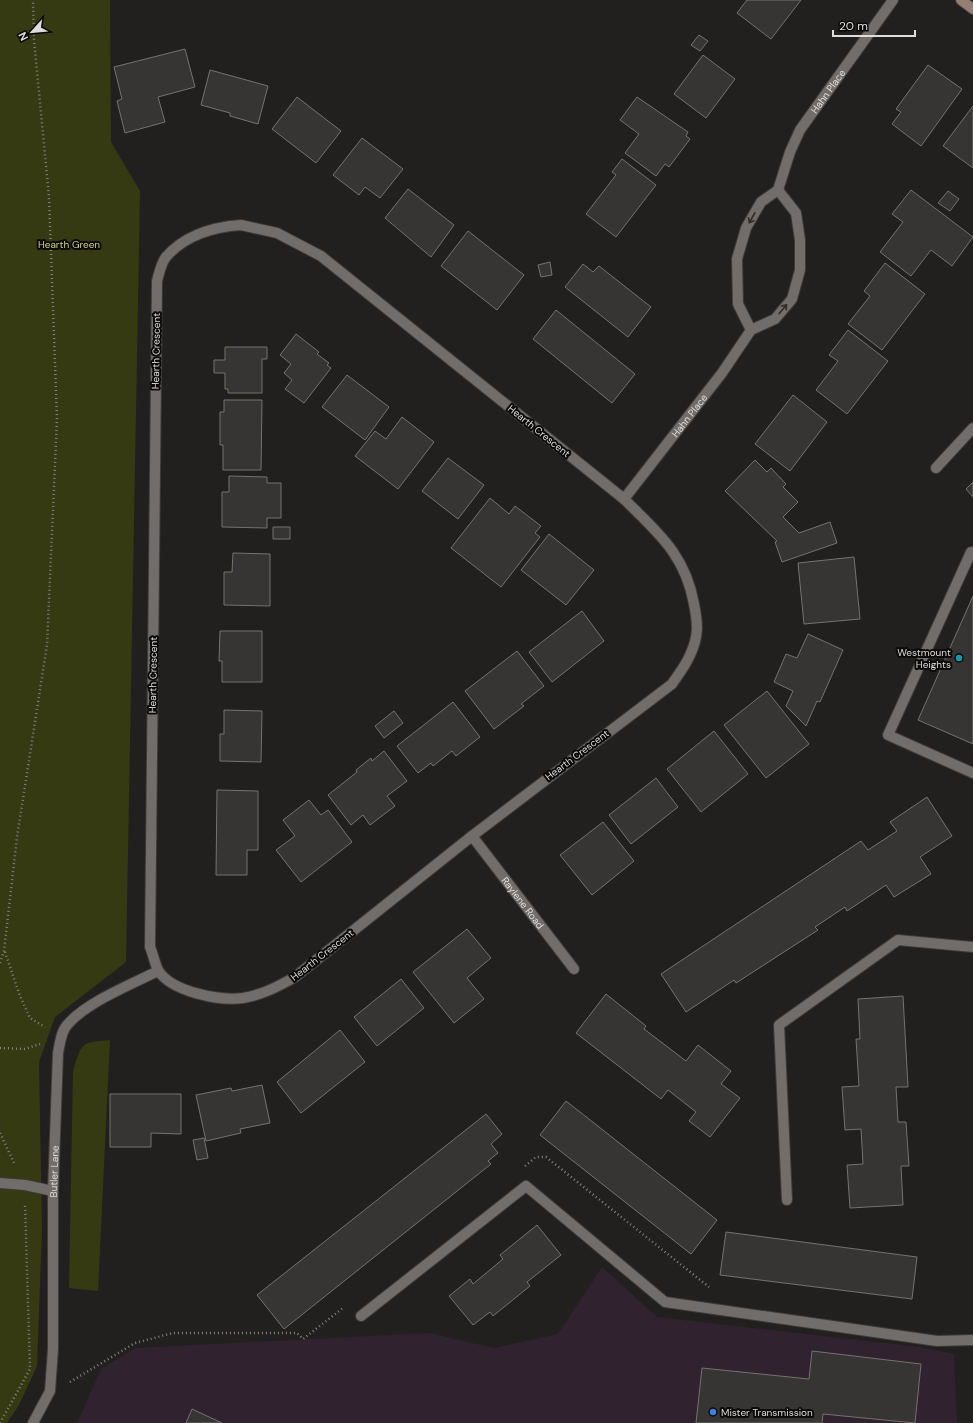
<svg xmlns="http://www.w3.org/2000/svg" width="973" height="1423" viewBox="0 0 973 1423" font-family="'DM Sans',sans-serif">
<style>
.commercial{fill:#30222f}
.green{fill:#363a12}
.building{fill:#373533;stroke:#75726f}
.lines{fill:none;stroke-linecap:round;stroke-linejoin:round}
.lane-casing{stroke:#3e3c3b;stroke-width:12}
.street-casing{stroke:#3e3c3b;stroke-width:12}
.secondary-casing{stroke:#3e3c3b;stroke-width:12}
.path{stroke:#82817f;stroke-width:2.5;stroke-dasharray:1 3;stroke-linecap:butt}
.lane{stroke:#706d6b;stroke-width:10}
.street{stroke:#706d6b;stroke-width:10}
.secondary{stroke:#967e72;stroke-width:10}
.oneway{stroke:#2e2d2b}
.culture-dot{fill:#0f9aa8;stroke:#0b0a09;stroke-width:1.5}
.shop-dot{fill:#3f7fe0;stroke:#0b0a09;stroke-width:1.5}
.labels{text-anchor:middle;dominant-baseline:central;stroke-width:4;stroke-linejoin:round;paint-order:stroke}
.street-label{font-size:10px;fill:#dedddb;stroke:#0b0a09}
.park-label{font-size:10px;fill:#cbd578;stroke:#0b0a09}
.poi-label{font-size:10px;fill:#dedddb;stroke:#0b0a09;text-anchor:end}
</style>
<rect width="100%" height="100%" fill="#22201e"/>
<path class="commercial" d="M602,1267l55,50 263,30 34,7 3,69h-880l24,-54 35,-21 293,-15 65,15 64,-14z"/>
<path class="green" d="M0,0h110l1,142 29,49 -14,771 -71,55 -16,45 3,169 -5,135 -18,39 -12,18h-7z
M110,1040l-12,251 -29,-3 4,-216c8,-28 7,-30 37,-32z"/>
<path class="building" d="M747,0h54l-30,39 -34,-26z
M699,35l9,6 -8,10 -9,-6z
M185,49l10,38 -37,10 7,25 -40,11 -8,-32 5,-2 -8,-32z
M703,55l32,24 -29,39 -32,-24z
M928,65l34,24 -41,57 -29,-22 9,-12 -5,-3z
M210,70l58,16 -10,38 -28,-8v-3l-29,-8z
M297,97l44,34 -25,32 -44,-34z
M637,97l51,35 -2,4 4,3 -21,28 -4,-3 -9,12 -31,-23 14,-19 -19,-14z
M973,106v62l-30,-22z
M362,138l41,31 -23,29 -15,-11 -6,8 -26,-20z
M622,159l34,26 -40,52 -30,-23 30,-39 -4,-3z
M408,189l46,36 -23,32 -46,-39z
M911,190l62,47 -21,29 -21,-16 -20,26 -31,-24 23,-30 -11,-8z
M948,191l11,8 -9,12 -12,-8z
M468,231l56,44 -27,35 -56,-44z
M550,262l2,13 -11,2 -3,-12z
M885,263l40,31 -43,56 -34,-26 22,-28 -6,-5z
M583,264l10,8 6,-6 52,41 -23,30 -63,-50z
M556,310l79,64 -23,29 -79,-64z
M848,330l40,31 -41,53 -31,-24 22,-29 -9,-6z
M296,334l23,18 -2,2 12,9 -2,2 4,3 -27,35 -19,-14 7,-9 -8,-7 7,-9 -11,-9z
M225,347h42v12h-5v34h-34v-4h-3v-16h-11v-13h11z
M347,375l42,32 -24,33 -43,-33z
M793,395l34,27 -37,49 -35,-27z
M224,400h38l-1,70h-38v-25h-3v-33h4z
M402,417l32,25 -36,47 -43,-33 20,-25 11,8z
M448,458l36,27 -26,34 -36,-28z
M755,460l12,12 4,-4 15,16 -3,3 15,15 -15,15 16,16 31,-11 7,21 -55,19 -7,-20 2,-1 -52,-50z
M229,476l38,1v6h14v35h-14v10l-45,-1v-35h7z
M973,482v15l-7,-8z
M490,498l19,16 6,-8 26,20 -6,7 5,4 -39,50 -50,-39z
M273,527h17v12h-17z
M549,534l45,36 -28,35 -45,-35z
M233,553l37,1v52l-46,-1v-33h8z
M854,557l6,62 -56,5 -6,-61z
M973,596v148l-55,-24z
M582,611l22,30 -52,41 -23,-30z
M220,631h42v51h-40v-21h-3z
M808,634l35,16 -23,52 -3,-1 -11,25 -20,-20 7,-15 -19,-9 12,-28 11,4z
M517,651l27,35 -23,18 3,2 -30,23 -29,-38z
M767,691l42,53 -43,34 -42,-53z
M453,702l27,35 -24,19 -4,-5 -19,15 -2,-3 -13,10 -21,-27z
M224,710l38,1 -1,51 -41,-1v-27h4z
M394,711l9,12 -19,15 -9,-12z
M714,731l34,43 -47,38 -34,-43z
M384,751l23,30 -20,15 8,10 -25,19 -7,-10 -12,10 -23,-30 29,-23 -1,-2 15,-12 1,3z
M656,778l22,29 -47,37 -22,-29z
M217,790l41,1v59h-11v25h-31z
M927,797l25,39 -32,21 11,17 -37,23 -8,-12 -39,26 -2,-4 -30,20 3,3 -82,53 -2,-3 -48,32 -25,-38 200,-133 7,9 29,-19 -7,-9z
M309,800l12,15 7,-5 24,32 -51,40 -25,-32 19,-14 -12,-16z
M603,822l31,39 -42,34 -32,-40z
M467,929l24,29 -24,20 17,21 -30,24 -41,-51z
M401,979l23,29 -47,38 -23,-29z
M606,994l40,32 -2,3 42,32 12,-16 33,26 -10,13 19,14 -30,39 -21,-16 7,-9 -28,-22 -7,9 -85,-66z
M903,996l5,91h-12l2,35h8l3,44h-8l2,39 -53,3 -3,-43 16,-1 -2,-35 -16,1 -3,-43 17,-1 -3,-47h4l-2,-40z
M340,1030l25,32 -64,51 -24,-31z
M262,1085l8,38 -30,6 1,4 -35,8 -10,-46 35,-7 1,3z
M110,1094h71v40l-30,-1v14h-41z
M566,1101l151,119 -26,34 -151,-119z
M486,1114l16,20 -11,10 7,9 -10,8 3,3 -207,165 -27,-34z
M204,1138l4,20 -11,2 -4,-20z
M537,1225l24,30 -34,27 3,4 -37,30 -3,-4 -17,13 -24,-29 21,-17 3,5 30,-25 -3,-4z
M726,1232l191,25 -5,42 -192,-24z
M812,1351l109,13 -6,59 -92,-9 -1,9h-126l6,-55 107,11z
M192,1409l30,14h-36z"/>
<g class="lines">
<g class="lane-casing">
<g id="lane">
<path d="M936,468l37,-40"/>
<path d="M971,552l-83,183 85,38"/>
<path d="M0,1183l25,2 28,6"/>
<path d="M787,1200l-8,-175 119,-85 75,7"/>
<path d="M361,1316l165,-130 139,116 272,39 36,-1"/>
<path id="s1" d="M33,1423l17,-32 3,-42v-158l5,-138c2,-10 3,-22 10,-29 19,-22 64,-40 90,-53"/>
</g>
</g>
<g class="street-casing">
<g id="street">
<path d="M241,225l36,8 44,23 303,243c34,34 61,55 70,105 4,20 5,32 -4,51 -4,10 -12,20 -18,29l-200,152 -177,141c-16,9 -33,18 -52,21 -23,3 -72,-6 -85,-28 -3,-6 -5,-16 -8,-23l7,-666c2,-7 4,-18 9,-24 19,-22 47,-30 75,-32z"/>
<path id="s2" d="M751,330l-13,-26 -1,-45 9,-31 15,-26 17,-12 12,-38 10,-22 93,-130"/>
<path id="s3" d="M624,499l98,-126 29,-43 24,-11 17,-20 8,-29v-30l-4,-27 -18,-23"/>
<path id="s4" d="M472,836l102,133"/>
</g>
</g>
<g class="secondary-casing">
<path id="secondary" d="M961,0l12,9"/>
</g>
<path class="path" d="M5,952l15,44 10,22 15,9
M0,963l4,-12 13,-114 30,-192 10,-226 -8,-222 -15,-157 -1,-40
M0,1048l25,1 15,-5
M0,1133l15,32
M525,1166l11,-9h10l163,130
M70,1382l65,-39 38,-10h124l6,6 40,-31
M0,1423l30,-54 -5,-165"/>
<use href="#lane" class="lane"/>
<use href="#street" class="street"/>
<use href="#secondary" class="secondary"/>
</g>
<defs><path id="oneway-shaft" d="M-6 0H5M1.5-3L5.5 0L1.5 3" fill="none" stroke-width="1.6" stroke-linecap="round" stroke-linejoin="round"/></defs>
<g class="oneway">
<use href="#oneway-shaft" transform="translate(752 218) rotate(119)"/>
<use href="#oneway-shaft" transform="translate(783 309) rotate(-50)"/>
</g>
<circle class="culture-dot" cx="959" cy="658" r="4"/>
<circle class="shop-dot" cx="713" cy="1412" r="4"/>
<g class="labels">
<g class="street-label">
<text stroke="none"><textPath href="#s2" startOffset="269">Hahn Place</textPath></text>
<text transform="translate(156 351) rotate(-89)">Hearth Crescent</text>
<text stroke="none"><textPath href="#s3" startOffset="106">Hahn Place</textPath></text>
<text transform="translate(539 431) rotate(39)">Hearth Crescent</text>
<text transform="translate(153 675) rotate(-89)">Hearth Crescent</text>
<text transform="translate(577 755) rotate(-37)">Hearth Crescent</text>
<text stroke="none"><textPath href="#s4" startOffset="84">Raylene Road</textPath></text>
<text transform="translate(322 955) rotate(-38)">Hearth Crescent</text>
<text stroke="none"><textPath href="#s1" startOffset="256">Butler Lane</textPath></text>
</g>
<g class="park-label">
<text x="69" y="244">Hearth Green</text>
</g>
<g class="poi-label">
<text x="951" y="652">Westmount<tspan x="951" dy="12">Heights</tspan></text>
<text x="721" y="1412" text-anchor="start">Mister Transmission</text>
</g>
</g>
<g transform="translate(32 32) rotate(243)" stroke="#0b0a09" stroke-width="3" paint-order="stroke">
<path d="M0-3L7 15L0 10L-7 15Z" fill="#dedddb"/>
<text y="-6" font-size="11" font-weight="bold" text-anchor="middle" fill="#dedddb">N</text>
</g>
<path d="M833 30v6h82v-6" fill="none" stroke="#dedddb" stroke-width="2"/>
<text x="839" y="30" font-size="12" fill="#dedddb" stroke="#0b0a09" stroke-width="3" paint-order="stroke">20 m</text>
</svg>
